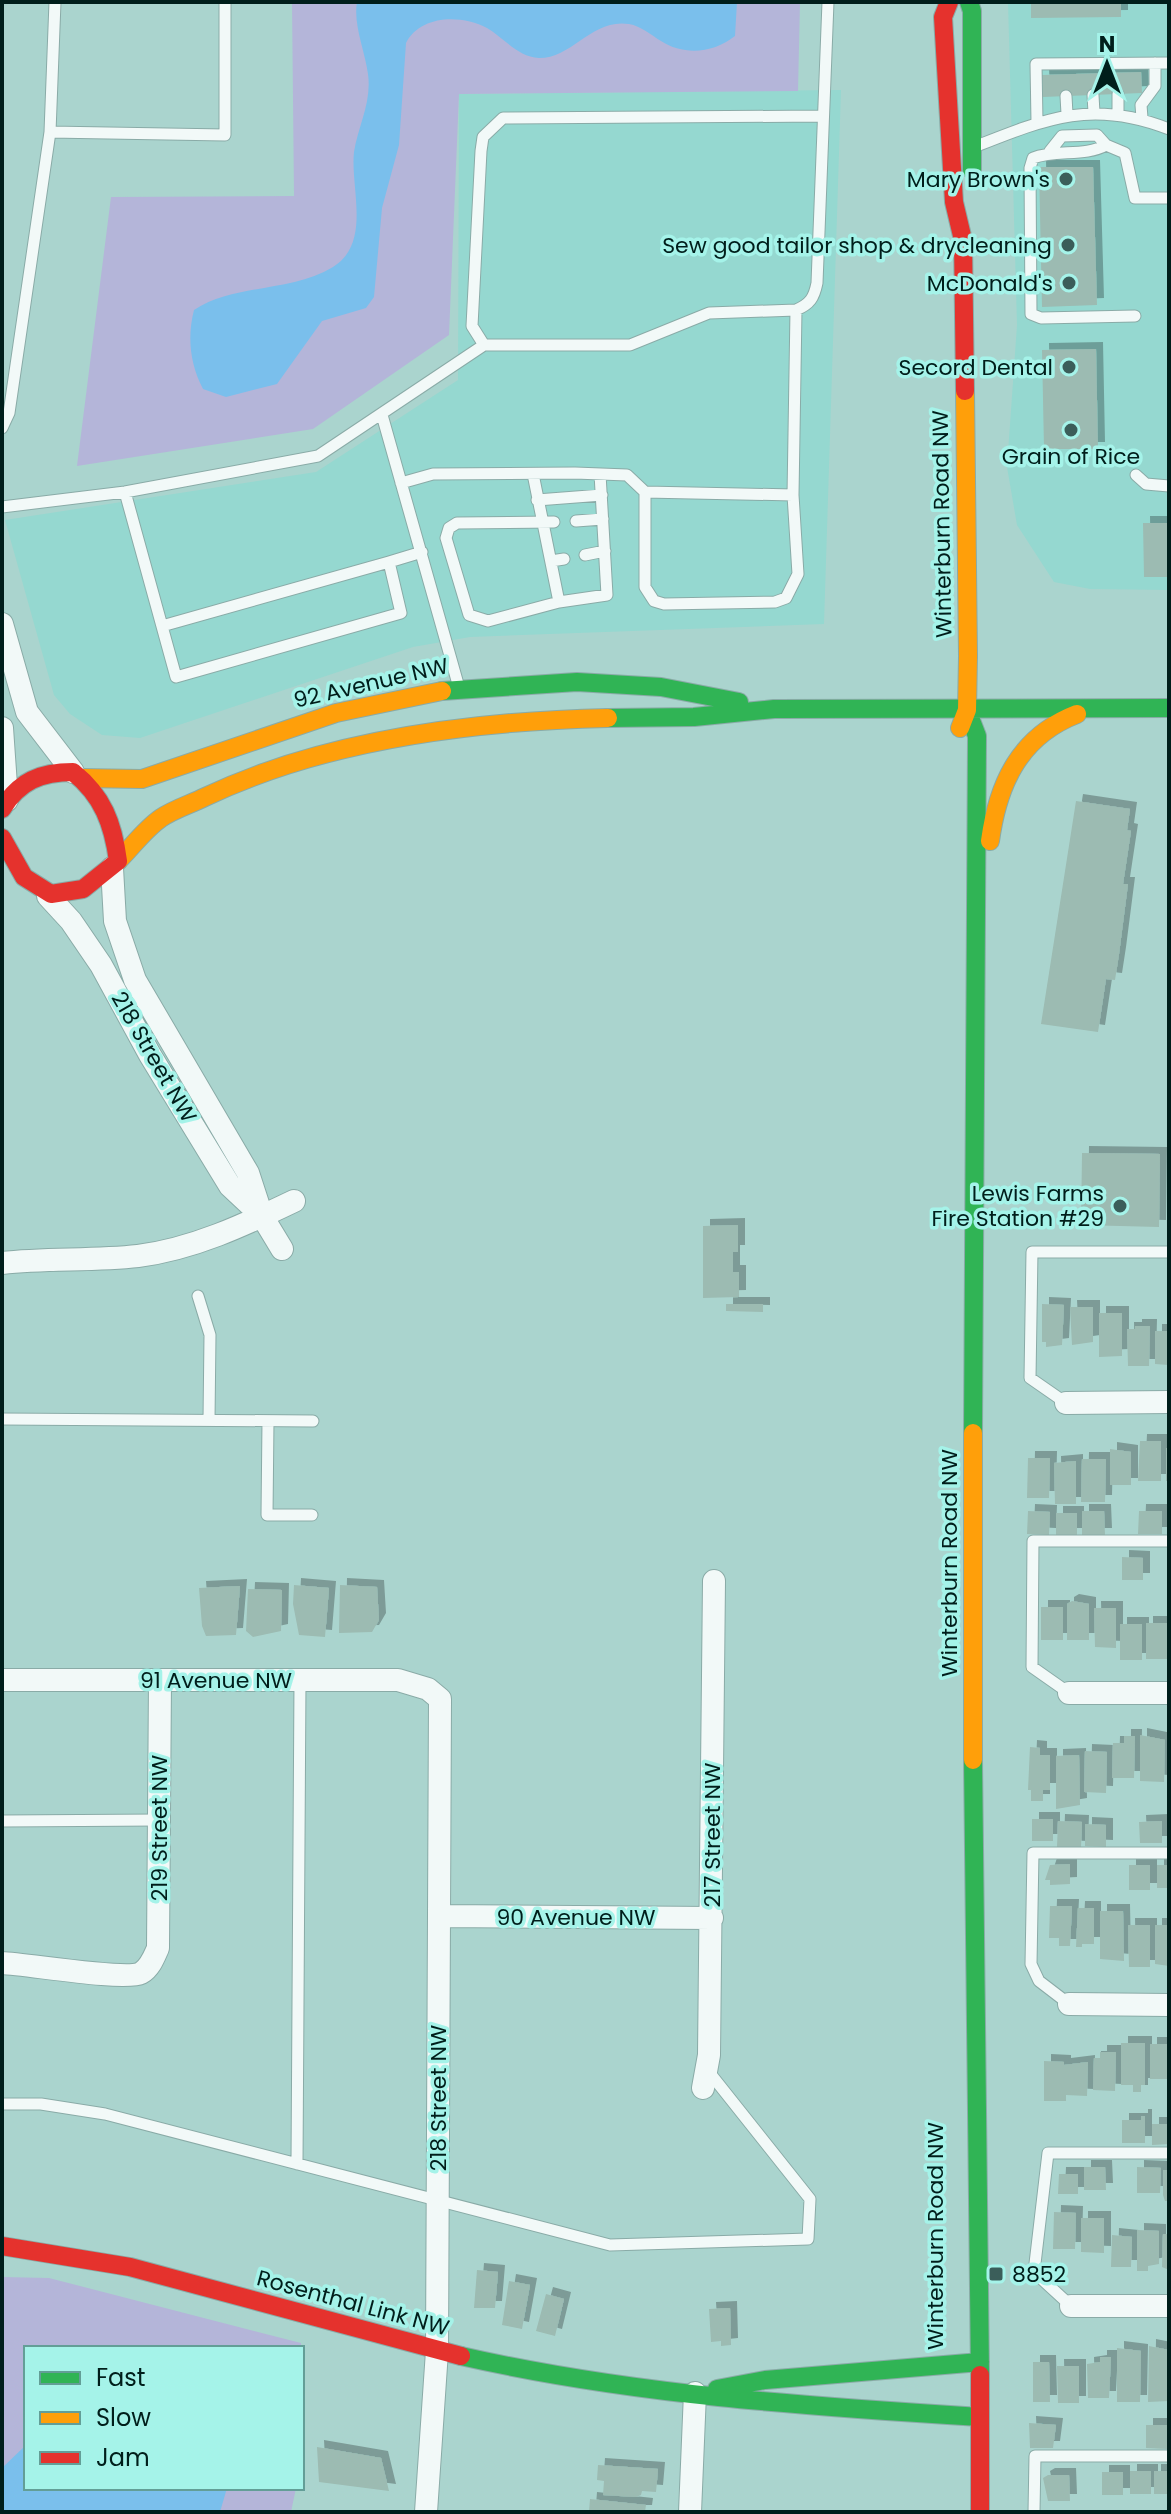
<svg xmlns="http://www.w3.org/2000/svg" width="1171" height="2514" viewBox="0 0 1171 2514" font-family="Poppins,sans-serif">
<style>
.built{fill:#95d8d0}
.green{fill:#b4b5d9}
.water{fill:#7abfec}
.building{fill:#9cbbb2;filter:url(#shadow)}
.lines{fill:none;stroke-linecap:round;stroke-linejoin:round}
.lane-casing{stroke:#8aaba7;stroke-width:13}
.street-casing{stroke:#8aaba7;stroke-width:24}
.fast-casing{stroke:#8aaba7;stroke-width:20}
.slow-casing{stroke:#8aaba7;stroke-width:20}
.jam-casing{stroke:#8aaba7;stroke-width:20}
.lane{stroke:#f2f9f8;stroke-width:11}
.street{stroke:#f2f9f8;stroke-width:22}
.fast{stroke:#30b455;stroke-width:18}
.slow{stroke:#ff9f0a;stroke-width:18}
.jam{stroke:#e5322d;stroke-width:18}
.poi-dot{fill:#3b5e5a;stroke:#a5f3e9;stroke-width:3}
.labels{text-anchor:middle;dominant-baseline:central;stroke-width:7;stroke-linejoin:round;paint-order:stroke}
.poi-label{font-size:22px;fill:#001e1b;stroke:#a5f3e9;text-anchor:end}
.street-label{font-size:22px;fill:#001e1b;stroke:#a5f3e9}
</style>
<defs>
<filter id="shadow"><feDropShadow dx="7" dy="-7" stdDeviation="0" flood-color="#0004"/></filter>
</defs>
<rect width="100%" height="100%" fill="#aad4ce"/>
<path class="built" d="M1008,2h161v588l-79,-1 -36,-7 -37,-57 -10,-58 10,-142z
M841,90l-17,534 -354,13 -57,10 -273,91 -38,-3 -32,-21 -16,-19 -49,-175 311,-48 142,-92 1,-286z"/>
<path class="green" d="M292,2h508l-2,89 -339,3 -10,241 -136,94 -236,37 34,-269 183,-1z
M2,2277l47,1 252,65v5h-275v140h270l-5,24h-289z"/>
<path class="water" d="M357,2h380l-2,34c-21,17 -51,20 -74,5 -10,-6 -20,-15 -32,-17 -37,-6 -56,34 -90,34 -21,-1 -35,-20 -52,-30 -26,-14 -67,-13 -81,15l-7,102 -17,63 -8,89 -8,11 -44,13 -45,63 -51,13 -23,-8c-13,-25 -16,-52 -9,-79 41,-27 96,-17 139,-43 39,-24 17,-80 21,-115 4,-26 18,-50 14,-78 -3,-23 -15,-49 -11,-72z
M26,2445v43h201l-7,24h-218v-44z"/>
<path class="building" d="M1031,2h90v15l-90,1z
M1141,72l1,21 -99,4 -1,-22z
M1039,167h54l4,138 -55,2z
M1096,349l2,100h-54l-2,-99z
M1143,523h26v54h-25z
M1076,801l54,8 -3,21 4,1 -8,53h5l-9,70 -4,26 -9,-1 -8,53 -57,-8z
M1082,1153l78,1 -1,73 -78,-2z
M738,1225v27h-5v20h6v25l-36,1v-72z
M726,1304h37v8l-37,-1z
M1042,1304l22,1 -2,40 -16,2v-5h-4z
M1070,1307h23v35l-21,3z
M1099,1313h23v43l-23,1z
M1135,1326h15l-1,40h-21l-1,-37h8z
M1155,1331h14v34l-14,-1z
M1140,1441h21v40h-23z
M1166,1448h3v33h-3z
M1110,1449l21,3v33h-21z
M1028,1458h22l-1,40h-22z
M1082,1459h24l-1,43h-24z
M1076,1461v43h-21l-1,-41z
M1028,1511l22,1 -1,23 -22,-1z
M1082,1511h22l1,24h-23z
M1139,1511h23v23h-24z
M1056,1513h21v22h-21z
M1122,1557l21,1v22h-21z
M294,1585l35,3 -4,49 -26,-2 -6,-31z
M340,1585l37,2 2,33 -7,12 -33,1z
M240,1586l-4,49 -30,1 -4,-10 -3,-38z
M248,1589l34,1 -1,41 -28,6 -7,-6z
M1072,1601l17,3v36h-22v-36z
M1041,1607h22v33h-22z
M1094,1608h22v40l-21,-1z
M1146,1623h22v36h-22z
M1120,1624h22v36h-22z
M1140,1735l25,5 -1,42 -24,-1z
M1124,1736h11l-1,42h-22l1,-35h11z
M1030,1747l10,1v7h10v35h-7v11h-12v-11h-3z
M1085,1751l22,1 -1,41 -22,-1z
M1079,1755l1,50 -24,4v-53z
M1032,1819h21v22h-21z
M1058,1821l24,1 -1,26 -24,-1z
M1162,1821v22h-22l-1,-21z
M1085,1824l21,1v22l-21,-1z
M1070,1864v20l-20,1v-5h-5l5,-15z
M1129,1865h21v25h-21z
M1157,1865h12v23h-12z
M1050,1906h22l-2,40h-11v-8h-10z
M1078,1908h16v36h-12v3h-6z
M1100,1911h23l1,50 -24,-2z
M1128,1925h22v42h-21z
M1155,1925h14v41l-14,-2z
M1121,2043h24v42h-4v7h-8v-7h-12z
M1150,2044h19v35h-19z
M1100,2052h16l-1,39 -22,-1 1,-32h6z
M1044,2061l20,1v3l24,-3 -1,34 -21,-1v6h-22z
M1141,2116h4v27h-23v-23h19z
M1152,2124h17v20l-17,1z
M1084,2167h21l1,23h-22z
M1137,2167l24,1 -1,25h-23z
M1163,2170h6v31h-4l-2,-6z
M1059,2174h19v20h-20z
M1054,2212l22,1 -1,36h-22z
M1081,2218h23v35l-23,-1z
M1137,2230l22,1v33l-11,2v5h-11z
M1163,2234h6v36l-7,-3z
M1112,2235l20,2 -1,30h-20z
M477,2270l21,2 -3,36h-21z
M509,2281l21,4 -8,44 -20,-4z
M546,2294l18,5 -9,37 -19,-5z
M730,2308l1,37 -10,1v-5l-10,1 -2,-33z
M1149,2346l20,4v51l-21,1z
M1117,2348l24,3 -1,51h-23z
M1100,2357h11l-2,41h-21l-1,-34 13,-2z
M1033,2362h16l1,40h-17z
M1057,2366h22v37h-21z
M1029,2423l27,2 -3,23h-23z
M1146,2425h22v24l-22,-1z
M317,2447l64,11 8,33 -70,-9z
M598,2465l60,4 -2,23 -14,-1 -1,4 -5,2 -33,-2 1,-14 -7,-1z
M1130,2471h21v23h-21z
M1154,2471h15v23h-15z
M1102,2472h21v23h-21z
M1048,2475h21l1,26h-22l-5,-23z
M590,2499l56,6 -1,7h-56z"/>
<g class="lines">
<g class="lane-casing">
<path id="lane" d="M1118,94v20
M1093,95l1,18
M1066,96l1,18
M822,116l-319,2 -20,19 -2,14 -9,175 12,19h146l79,-32 87,-3c14,-6 18,-12 21,-27l11,-281
M1142,118l-1,-13 14,-19v-23
M1037,122l-1,-58 133,-1
M50,132l5,-130
M974,147c73,-29 119,-48 195,-18
M1050,151l12,-15 35,-1 9,10
M1135,316l-94,2 -10,-4 -1,-146 3,-10c23,-9 52,-1 73,-13l19,8 10,45h34
M382,415l76,269
M2,428l7,-15 41,-281 175,3v-133
M533,474l26,128 48,-7 -7,-121
M1136,475l10,9 23,2
M401,483l32,-9 142,-1 52,2 18,17 148,3 3,-185
M125,492l51,185 225,-64 -12,-51 33,-10
M645,492v95l9,14 10,3 111,-2 11,-4 12,-24 -5,-79
M537,500l65,-5
M2,507l123,-15 193,-36 166,-111
M576,521l27,-2
M554,522l-97,1 -8,5 -3,10 23,77 19,6 71,-19
M585,555l20,-4
M551,561l13,-2
M162,626l227,-64
M198,1296l12,39 -1,85
M1066,1403l-36,-25 2,-126h137
M2,1419l311,2
M268,1421l-1,94h45
M1069,1693l-37,-26 1,-126h136
M2,1821l157,-1
M1069,2004l-30,-23 -8,-17 2,-111h136
M2,2104h39l64,10 505,131 198,-6 2,-40 -101,-127
M297,2164l3,-483
M1071,2306l-37,-34 14,-119h121
M1034,2512l1,-56h134"/>
</g>
<g class="street-casing">
<path id="street" d="M2,624l25,88 46,60
M2,728l5,72
M112,868l3,53 20,59 113,193 14,43 20,33
M48,896l23,25 30,44 49,90 80,131 31,29
M2,1263c45,-5 91,-2 136,-7 55,-7 106,-31 156,-55
M1066,1403l103,-1
M2,1680h396l30,9 12,10 -3,652 -11,161
M1069,1693h100
M439,1916l273,2
M2,1963c25,1 123,18 139,10 9,-5 13,-16 17,-25l2,-268
M1069,2004l100,1
M703,2088l6,-33 5,-474
M1071,2306h98
M690,2512l5,-119"/>
</g>
<g class="fast-casing">
<path id="fast" d="M969,2l3,9v159
M442,691l135,-9 84,5 78,15
M967,710l10,26 -4,697
M608,718l86,-1 80,-8 395,-1
M973,1760l7,615
M461,2356c171,39 344,50 519,61
M717,2389l48,-9 215,-18"/>
</g>
<g class="slow-casing">
<path id="slow" d="M960,728l7,-18 1,-54 -3,-265
M81,778l61,1 194,-66 106,-22
M990,841c8,-58 30,-105 87,-127
M118,861c14,-14 27,-32 43,-43 13,-9 30,-14 44,-21 122,-58 269,-76 403,-79
M973,1433v327"/>
</g>
<g class="jam-casing">
<path id="jam" d="M949,2l-6,15 11,185 9,38 2,151
M2,809c17,-28 39,-37 71,-37 30,24 40,52 45,89l-35,28 -32,5 -27,-17 -22,-39
M2,2246l128,21 331,89
M980,2375v137"/>
</g>
<use href="#lane" class="lane"/>
<use href="#street" class="street"/>
<use href="#fast" class="fast"/>
<use href="#slow" class="slow"/>
<use href="#jam" class="jam"/>
</g>
<g class="poi-dot">
<circle cx="1066" cy="179" r="8"/>
<circle cx="1068" cy="245" r="8"/>
<circle cx="1069" cy="283" r="8"/>
<circle cx="1069" cy="367" r="8"/>
<circle cx="1071" cy="430" r="8"/>
<circle cx="1120" cy="1206" r="8"/>
<rect x="988" y="2266" width="16" height="16" rx="4"/>
</g>
<g class="labels">
<g class="poi-label">
<text x="1050" y="179">Mary Brown's</text>
<text x="1052" y="245">Sew good tailor shop &amp; drycleaning</text>
<text x="1053" y="283">McDonald's</text>
<text x="1053" y="367">Secord Dental</text>
<text x="1071" y="456" text-anchor="middle">Grain of Rice</text>
<text x="1104" y="1193">Lewis Farms<tspan x="1104" dy="25">Fire Station #29</tspan></text>
<text x="1012" y="2274" text-anchor="start">8852</text>
</g>
<g class="street-label">
<text transform="translate(942 524) rotate(-91)">Winterburn Road NW</text>
<text transform="translate(371 683) rotate(-13)">92 Avenue NW</text>
<text transform="translate(154 1057) rotate(60)">218 Street NW</text>
<text transform="translate(949 1563) rotate(-90)">Winterburn Road NW</text>
<text x="216" y="1680">91 Avenue NW</text>
<text transform="translate(159 1828) rotate(-90)">219 Street NW</text>
<text transform="translate(712 1835) rotate(-90)">217 Street NW</text>
<text x="576" y="1917">90 Avenue NW</text>
<text transform="translate(438 2098) rotate(-90)">218 Street NW</text>
<text transform="translate(935 2236) rotate(-90)">Winterburn Road NW</text>
<text transform="translate(353 2303) rotate(15)">Rosenthal Link NW</text>
</g>
</g>
<rect width="1171" height="2514" fill="none" stroke="#001e1b" stroke-width="8"/>
<rect x="24" y="2346" width="280" height="144" fill="#a5f3e9" stroke="#639e97" stroke-width="2"/>
<rect x="40" y="2372" width="40" height="12" fill="#30b455" stroke="#639e97" stroke-width="2"/>
<text x="96" y="2386" font-size="24" fill="#001e1b">Fast</text>
<rect x="40" y="2412" width="40" height="12" fill="#ff9f0a" stroke="#639e97" stroke-width="2"/>
<text x="96" y="2426" font-size="24" fill="#001e1b">Slow</text>
<rect x="40" y="2452" width="40" height="12" fill="#e5322d" stroke="#639e97" stroke-width="2"/>
<text x="96" y="2466" font-size="24" fill="#001e1b">Jam</text>
<g transform="translate(1107 64)" stroke="#a5f3e9" stroke-width="6" paint-order="stroke">
<path d="M0-6L14 30L0 20L-14 30Z" fill="#001e1b"/>
<text y="-12" font-size="22" font-weight="bold" text-anchor="middle" fill="#001e1b">N</text>
</g>
</svg>
